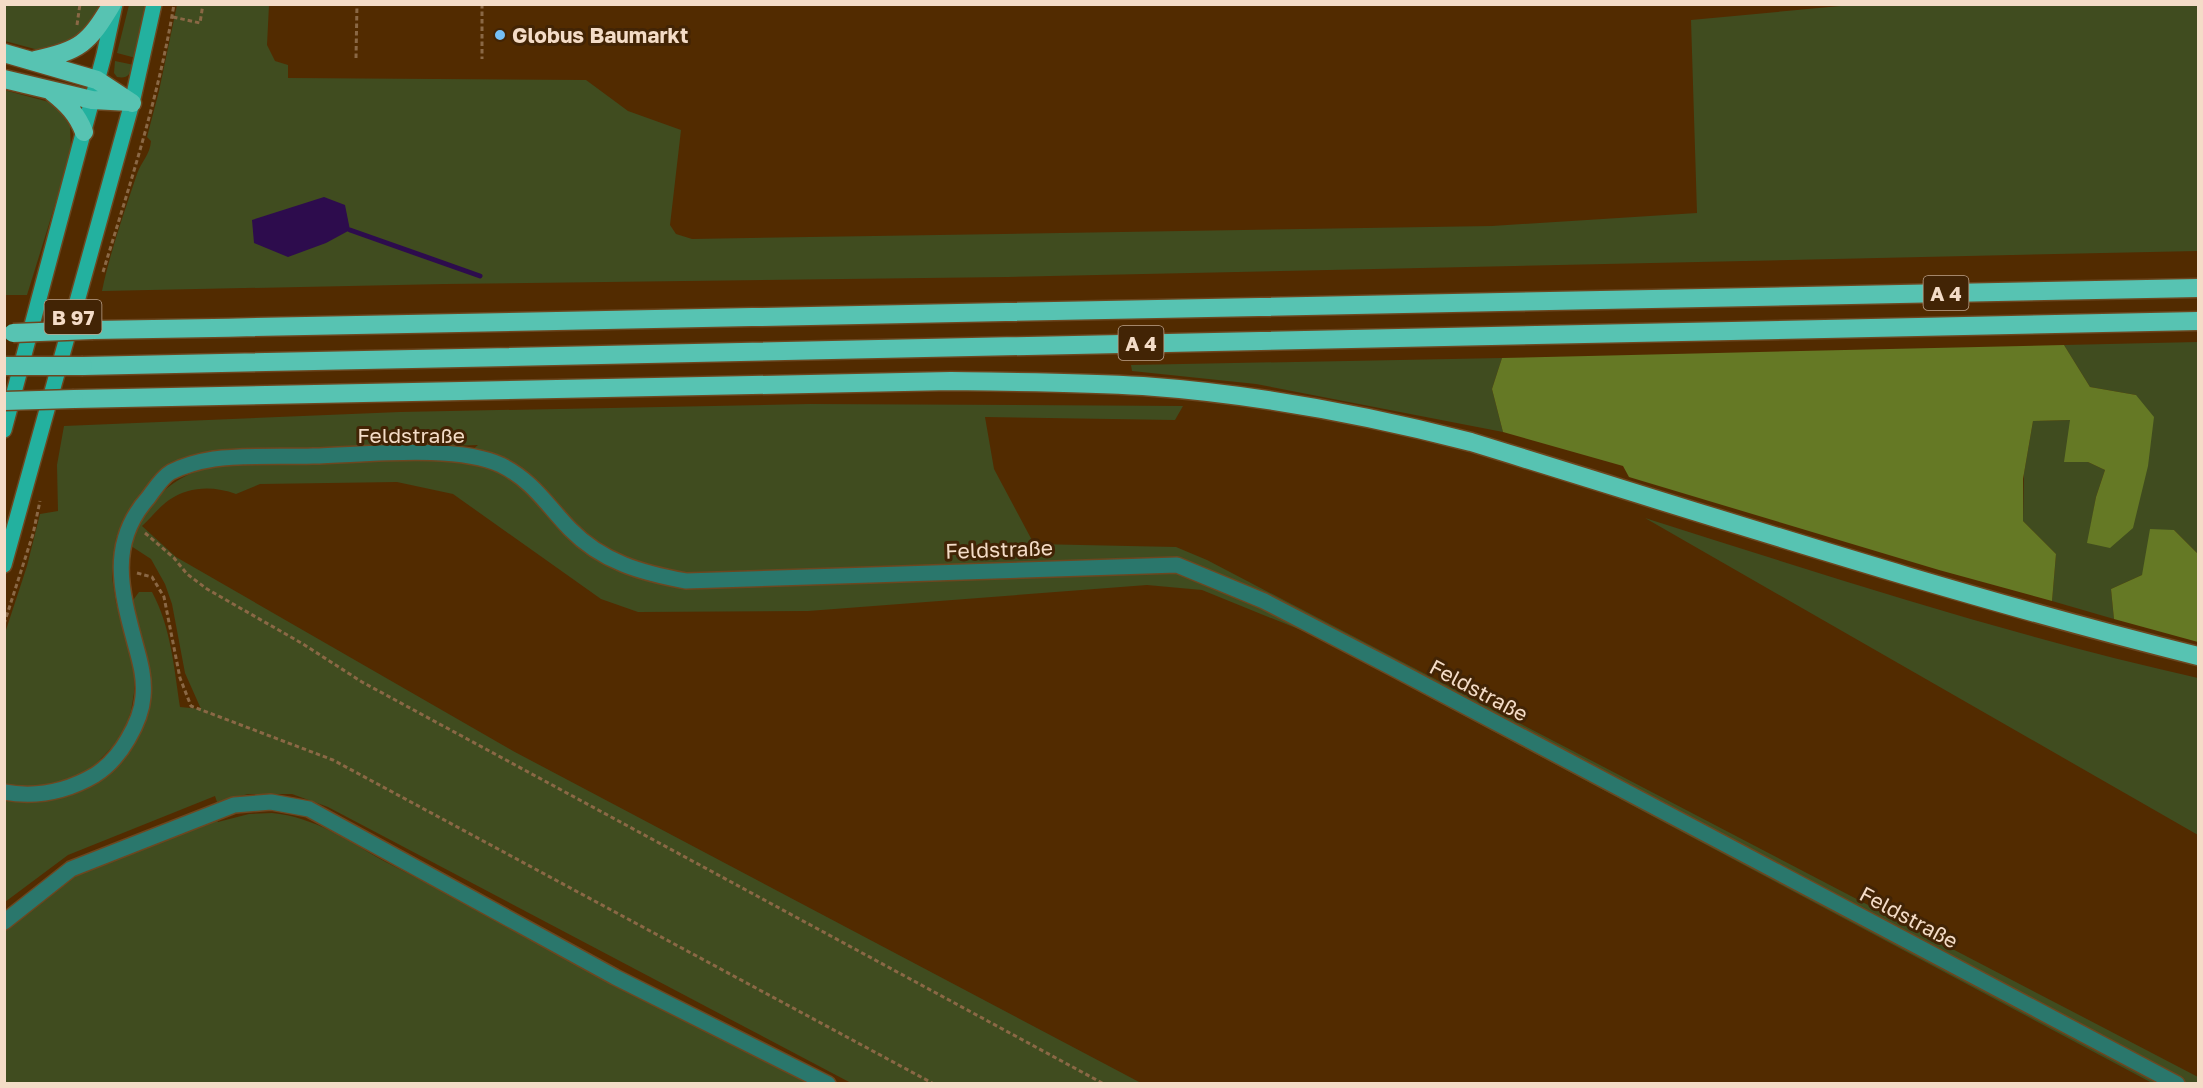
<svg xmlns="http://www.w3.org/2000/svg" width="2203" height="1088" viewBox="0 0 2203 1088" font-family="'Golos Text',sans-serif">
<style>
.green{fill:#404c1f}
.forest{fill:#657925}
.water{fill:#2d0c4d}
.lines{fill:none;stroke-linecap:round;stroke-linejoin:round}
.stream{stroke:#2d0c4d;stroke-width:5}
.minor-casing{stroke:#6c4720;stroke-width:18}
.major-casing{stroke:#6c4720;stroke-width:18}
.highway-casing{stroke:#6c4720;stroke-width:21}
.path{stroke:#8a6845;stroke-width:3;stroke-dasharray:4.5 3;stroke-linecap:butt}
.minor{stroke:#2a776c;stroke-width:15}
.major{stroke:#23b19f;stroke-width:15}
.highway{stroke:#57c3b2;stroke-width:18}
.highway-bridge-casing{stroke:#6c4720;stroke-width:21;stroke-linecap:butt}
.highway-bridge{stroke:#57c3b2;stroke-width:18}
.poi-dot{fill:#75c0f6;stroke:#422405;stroke-width:2}
.labels{text-anchor:middle;dominant-baseline:central;stroke-width:6;stroke-linejoin:round;paint-order:stroke}
.shield{fill:#422405;stroke:#bfa58d;stroke-width:1.5}
.shield-label{font-size:20px;font-weight:bold;fill:#f4dcc7}
.poi-label{font-size:21px;font-weight:bold;fill:#f4dcc7;stroke:#422405;text-anchor:start}
.street-label{font-size:21px;fill:#f4dcc7;stroke:#422405}
</style>
<rect width="100%" height="100%" fill="#522b00"/>
<path class="green" d="M1862,4l336,1v246l-1191,26 -562,7 -343,7c8,-39 22,-78 35,-117 4,-12 13,-19 14,-33l-4,-4 12,-46 18,-86h92l-2,40 8,16 13,4v13l298,2 42,31 53,19 -11,95 6,9 16,5 800,-13 205,-13 -6,-193z
M4,5h95l-6,13 -18,23 -29,11 -41,-11z
M129,5h18l-11,53 -19,-5z
M115,61l19,4c-4,10 -7,14 -17,12l-3,-4z
M4,90l45,12 11,9 10,15 1,27 -44,142h-22z
M2198,342v212l-24,-24 -32,45 -31,14 3,30 -62,-18 4,-47 -33,-33 1,-48 9,-52 38,-1 17,42 17,8 -9,27 -8,45 48,-147 -46,-8 -26,-42z
M1502,358l-10,31 11,43 -247,-48 -124,-13 -1,-6z
M810,404l373,2 -8,14 -190,-3 9,52 40,75 142,3 31,13 991,517v6h-46l-839,-448 -111,-45 -55,-5 -339,26 -170,1 -37,-13 -148,-105 -56,-12 -137,2 -24,10c-23,-8 -46,-8 -67,6 -10,7 -18,18 -27,26l34,31 337,194 628,332h-290l-523,-276 -36,-13h-44l-31,8 -2,-6 -147,59 -63,47v-101c62,6 114,-14 135,-77 6,-17 10,-31 9,-50 0,-19 -12,-51 -18,-71l8,-11h13c19,35 22,76 28,115l21,2 -16,-36 -13,-69 -7,-20 -14,-25 -20,-13c10,-33 29,-60 63,-74 29,-11 65,-8 96,-9 58,-2 116,-4 174,-6l14,-12 -275,9 -73,56 -14,28 -4,39 4,26 17,55 1,17v18l-3,18 -6,17 -9,15 -26,27 -20,11 -32,7 -34,-2 1,-153 22,-67 13,-52 18,-3 -1,-46 7,-39 336,-14z
M1645,518c183,58 366,118 553,160v157z
M272,813c42,4 75,27 110,47l430,223 -807,1v-153l71,-55 140,-57 2,3 31,-8z"/>
<path class="forest" d="M2064,345l26,42 46,8 18,22 -6,49 -15,62 -23,20 -23,-5 9,-46 9,-27 -17,-8h-24l6,-42 -37,1 -10,58v42l33,33 -4,47 -113,-31 -310,-93 -6,-11 -120,-34 -11,-43 10,-31z
M2150,529l24,1 24,24v88l-84,-23 -3,-30 31,-14z"/>
<path class="water" d="M324,197l21,8 5,25 -24,13 -38,14 -34,-14 -2,-23z"/>
<g class="lines">
<path class="stream" d="M350,230l130,46"/>
<g class="minor-casing">
<path id="minor" d="M4,792c33,6 62,0 91,-17 14,-9 25,-22 33,-36 7,-12 14,-28 15,-42 2,-19 -3,-36 -8,-54 -14,-52 -27,-100 13,-145 6,-8 14,-21 23,-26 12,-6 30,-11 43,-13 32,-4 67,-2 99,-3 51,-1 143,-12 188,9 32,16 45,39 69,64 32,33 72,44 116,52l491,-16 87,36 127,66 786,417
M4,922l67,-53 163,-64 37,-3 38,7 306,168 213,107"/>
</g>
<g class="major-casing">
<path id="major" d="M4,430l100,-375 11,-51
M4,565l128,-462 22,-99"/>
</g>
<g class="highway-casing">
<path id="highway" d="M4,53l93,27 35,23
M35,60c45,-9 54,-17 77,-56
M4,79l88,21 38,2
M52,92c15,12 25,22 32,40
M93,330c702,-12 1404,-28 2105,-42
M83,366l2115,-45
M74,399l877,-18c64,1 128,1 192,5 111,8 220,28 328,56 241,74 482,153 727,214"/>
</g>
<path class="path" d="M482,4v55
M173,17l27,6 3,-19
M77,25l3,-21
M356,58l1,-54
M103,272c27,-88 56,-176 71,-268
M145,533l29,25 13,16 20,15 96,55 59,38 742,402
M137,573l15,4 12,20 16,81 11,28 142,54 601,324
M4,624l29,-90 7,-33"/>
<use href="#minor" class="minor"/>
<use href="#major" class="major"/>
<use href="#highway" class="highway"/>
<g class="highway-bridge-casing">
<path id="highway-bridge" d="M13,333l80,-3
M4,366h79
M4,401l70,-2"/>
</g>
<use href="#highway-bridge" class="highway-bridge"/>
</g>
<circle class="poi-dot" cx="500" cy="35" r="6"/>
<g class="labels">
<g class="shield">
<rect x="1923.5" y="276" width="45" height="34" rx="4.5"/>
<rect x="44.5" y="300" width="57" height="34" rx="4.5"/>
<rect x="1118.5" y="326" width="45" height="34" rx="4.5"/>
</g>
<g class="shield-label">
<text x="1946" y="293">A 4</text>
<text x="73" y="317">B 97</text>
<text x="1141" y="343">A 4</text>
</g>
<g class="poi-label">
<text x="512" y="35">Globus Baumarkt</text>
</g>
<g class="street-label">
<text x="411" y="435">Feldstraße</text>
<text transform="translate(999 549) rotate(-2)">Feldstraße</text>
<text transform="translate(1479 690) rotate(28)">Feldstraße</text>
<text transform="translate(1909 917) rotate(28)">Feldstraße</text>
</g>
</g>
<rect width="2203" height="1088" fill="none" stroke="#f4dcc7" stroke-width="12"/>
</svg>
